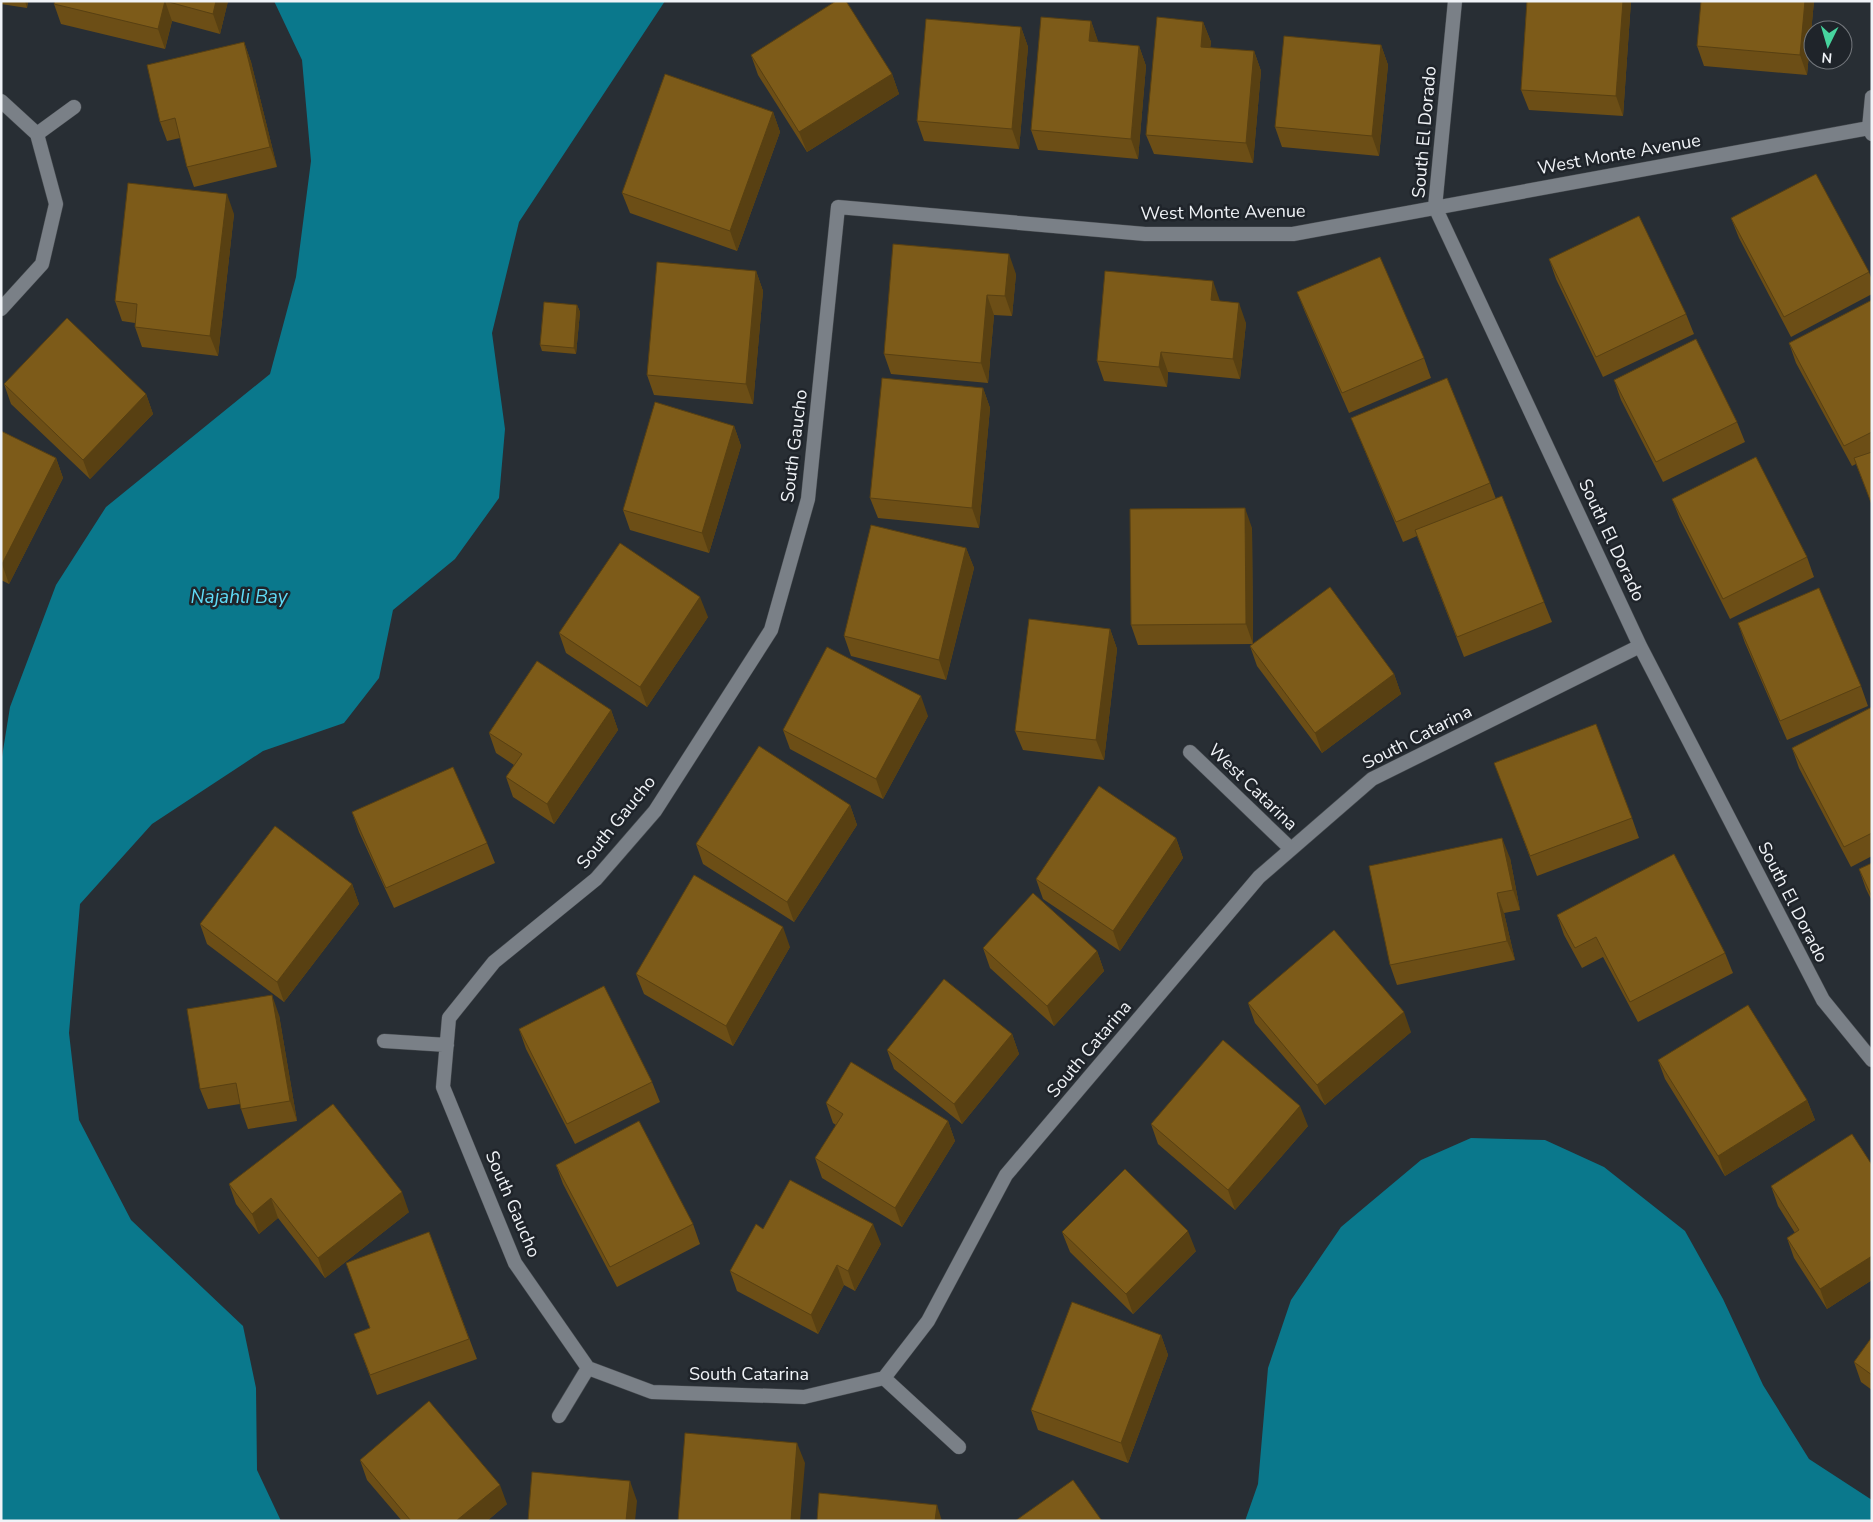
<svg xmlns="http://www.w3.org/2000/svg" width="1873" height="1522" viewBox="0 0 1873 1522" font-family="'Nunito Sans',sans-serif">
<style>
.water{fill:#0a788c}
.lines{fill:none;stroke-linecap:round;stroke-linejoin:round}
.minor-casing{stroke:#474b50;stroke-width:15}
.minor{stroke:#7a8087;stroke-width:14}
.wall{fill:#6c4e16}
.shaded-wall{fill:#584012}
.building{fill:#7d5b19;stroke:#584012}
.labels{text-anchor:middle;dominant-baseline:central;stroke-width:5;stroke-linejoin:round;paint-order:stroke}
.street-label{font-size:18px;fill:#f0f3f7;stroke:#1f242a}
.water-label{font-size:19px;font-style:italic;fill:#60dcf8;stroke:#1f242a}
</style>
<rect width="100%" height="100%" fill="#282e34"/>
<path class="water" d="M274,1h391l-146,221 -27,111 13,96 -6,69 -44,61 -62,51 -14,68 -35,45 -81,28 -111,73 -72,80 -11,129 10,87 52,100 112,106 13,62 1,82 24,51h-280v-758l9,-56 46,-122 50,-78 164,-133 26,-97 15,-116 -9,-101z
M1471,1138l74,2 59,27 81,64 38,68 40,86 46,74 63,41v21h-627l13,-37 10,-116 23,-68 50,-73 80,-67z"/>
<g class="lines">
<g class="minor-casing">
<path id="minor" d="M1455,1l-20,206 205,439 183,354 49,60
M1872,97l-3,31 3,6
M1,101l36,33
M37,134l37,-27
M1,309l41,-45 14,-60 -19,-70
M1190,752l101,97
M384,1041l63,4
M588,1368l-73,-105 -72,-176 6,-69 45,-56 102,-83 59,-68 116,-181 37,-131 30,-292 307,27h148l576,-106
M588,1368l64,24 152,5 80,-19 44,-57 78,-146 253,-298 113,-98 268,-133
M884,1378l75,69
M559,1416l29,-48"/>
</g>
<use href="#minor" class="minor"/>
</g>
<path class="wall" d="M1,1h27l-1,7 -26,-4z
M55,1h173l-8,33 -48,-13 -7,28 -104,-25 -7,-20z
M1527,1h104l-8,115 -94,-6 -8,-20z
M1814,1l-7,74 -103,-9 -7,-20z
M1091,21l7,21 41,4 7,20 -8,93 -100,-9 -7,-20z
M1203,22l8,20 -1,6 44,3 7,20 -8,92 -99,-9 -8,-19z
M1021,27l7,20 -9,102 -95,-8 -7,-20z
M244,42l7,20 26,105 -83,20 -7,-20 -7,-29 -13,3 -7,-19z
M1381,45l7,20 -9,91 -97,-9 -7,-20z
M751,55l141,19 7,20 -92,58 -49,-77z
M773,112l7,20 -43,119 -107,-38 -8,-20z
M234,214l-16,142 -76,-9 -7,-20v-4l-13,-2 -7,-20z
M1731,218l138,54 3,8v14l-81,43 -52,-99z
M1549,259l137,55 8,20 -91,43 -47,-98z
M756,271l7,20 -10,113 -99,-9 -7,-20z
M1016,274l-4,42 -18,-1 -6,68 -97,-9 -7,-20z
M1297,292l127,66 7,20 -82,35 -44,-101z
M1872,300v205l-16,-41 -4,2 -56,-103 -7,-20z
M1220,301l26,22 -6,56 -72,-7 -1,15 -63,-6 -7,-20z
M577,305l3,7 -4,42 -34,-3 -2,-6z
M1614,380l123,42 8,20 -82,40 -42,-82z
M4,384l142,10 7,20 -63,65 -79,-75z
M983,388l7,20 -11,120 -101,-10 -8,-20z
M1351,418l139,65 6,16 48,103 8,20 -88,35 -47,-121 -14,6 -44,-105z
M734,426l7,20 -32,107 -79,-23 -7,-20z
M1,431l55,27 7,20 -54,106 -8,-4z
M1672,499l135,58 7,20 -84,42 -50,-100z
M1252,528l1,116 -115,1 -7,-20z
M966,548l8,20 -28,112 -95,-24 -7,-20z
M708,617l-61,90 -81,-54 -7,-20z
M1738,623l123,63 7,20 -81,34 -42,-97z
M1110,629l7,20 -13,111 -81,-10 -8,-19z
M1250,646l144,28 7,20 -79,59 -65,-87z
M1872,707v149l-21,11 -52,-99 -7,-20z
M611,710l7,20 -64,94 -41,-27 -7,-20 8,-12 -18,-12 -7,-20z
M928,716l-45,83 -93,-50 -7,-19z
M1502,783l130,35 7,20 -102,38z
M850,805l7,20 -63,97 -91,-58 -7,-20z
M352,812l135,31 8,20 -101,45 -35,-76z
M1176,838l7,20 -63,93 -77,-52 -7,-20z
M1510,858l10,52 -16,3 11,47 -118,25 -7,-20z
M1872,863v38l-6,-12 -7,-20z
M352,884l7,20 -75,98 -77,-58 -7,-20z
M1557,915l168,38 8,20 -95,49 -35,-65 -21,11 -18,-33z
M790,947l-57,99 -89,-52 -8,-20z
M983,948l114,3 7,20 -50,55 -64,-58z
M1248,1003l163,29 -86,73 -70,-82z
M279,1015l18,106 -49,8 -7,-20 -1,-5 -32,5 -8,-20z
M519,1029l133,53 8,20 -85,42 -49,-95z
M1012,1034l7,20 -57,70 -68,-55 -7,-19z
M1658,1060l149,40 8,20 -90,56 -60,-97z
M826,1103l122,18 7,20 -53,86 -80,-49 -7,-20 21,-33 -3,-2z
M1151,1124l157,2 -73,84 -77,-66z
M556,1165l137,59 7,20 -83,43 -54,-103z
M1872,1165v115l-45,29 -33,-51 -7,-20 8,-5 -17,-27 -7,-20z
M229,1184l180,28 -84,66 -47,-60 -19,16 -23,-30z
M763,1229l118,15 -26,47 -11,-6 -26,49 -81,-43 -7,-20z
M429,1232l48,127 -100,36 -23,-61 16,-6z
M1062,1232l134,19 -63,63 -63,-62z
M1161,1335l7,20 -40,108 -90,-33 -7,-20z
M1872,1337v53l-11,-8 -7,-20z
M360,1460l147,44 -20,17h-85l-35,-41z"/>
<path class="shaded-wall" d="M25,1h3l-1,7z
M165,1l7,20 -7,28 -7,-20z
M216,1h12l-8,33 -7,-20z
M1623,1h8l-8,115 -7,-20z
M1805,1h9l-7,74 -7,-20z
M1091,21l7,20 -2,20 -7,-20z
M1203,22l8,20 -3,25 -7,-20z
M1021,27l7,20 -9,102 -7,-20z
M244,42l7,20 26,105 -7,-20z
M1381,45l7,20 -9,91 -7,-20z
M1139,46l7,20 -8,93 -7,-20z
M1254,51l7,20 -8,92 -7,-20z
M892,74l7,20 -92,58 -8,-20z
M773,112l7,20 -43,119 -7,-20z
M227,194l7,20 -16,142 -8,-20z
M1009,254l7,20 -4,42 -7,-20z
M756,271l7,20 -10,113 -7,-20z
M1213,281l7,20 -9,-1z
M987,295l7,20 -6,68 -7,-20z
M1239,303l7,20 -6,56 -7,-20z
M577,305l3,7 -4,42 -2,-6z
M1161,352l7,20 -1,15 -8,-20z
M983,388l7,20 -11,120 -7,-20z
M146,394l7,20 -63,65 -7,-19z
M734,426l7,20 -32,107 -7,-20z
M56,458l7,20 -54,106 -7,-20z
M1245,508l7,20 1,116 -7,-20z
M966,548l8,20 -28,112 -7,-20z
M700,597l8,20 -61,90 -7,-20z
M1110,629l7,20 -13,111 -8,-20z
M1394,674l7,20 -79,59 -7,-20z
M921,696l7,20 -45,83 -7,-20z
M611,710l7,20 -64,94 -7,-20z
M850,805l7,20 -63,97 -7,-20z
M1176,838l7,20 -63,93 -7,-20z
M1502,838l8,20 10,52 -7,-20z
M352,884l7,20 -75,98 -7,-20z
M1497,893l7,20 11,47 -8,-19z
M783,927l7,20 -57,99 -7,-20z
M1097,951l7,20 -50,55 -7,-20z
M272,995l7,20 18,106 -7,-20z
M1404,1012l7,20 -86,73 -8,-20z
M1012,1034l7,20 -57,70 -8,-20z
M1807,1100l8,20 -90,56 -7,-20z
M1300,1106l8,20 -73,84 -7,-20z
M948,1121l7,20 -53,86 -7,-19z
M402,1192l7,20 -84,66 -7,-20z
M271,1198l7,20 -19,16 -7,-20z
M873,1224l8,20 -26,47 -7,-20z
M1188,1231l8,20 -63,63 -7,-20z
M1872,1256v24l-45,29 -7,-20z
M837,1265l7,20 -26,49 -7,-19z
M1161,1335l7,20 -40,108 -7,-20z
M797,1443l8,20 -5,58h-9z
M630,1481l7,20 -2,20h-9z
M500,1485l7,19 -20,17h-31z
M937,1505l5,16h-7z"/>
<path class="building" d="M55,1h161l-3,13 -48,-13 -7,28 -104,-25z
M836,1h10l46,73 -93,58 -48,-77z
M1527,1h96l-7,95 -95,-6z
M1701,1h104l-5,54 -103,-9z
M1041,17l50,4 -2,20 50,5 -8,93 -100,-9z
M1157,17l46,5 -2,25 53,4 -8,92 -100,-8z
M926,19l95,8 -9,102 -95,-8z
M1284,36l97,9 -9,91 -97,-9z
M244,42l26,105 -83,20 -12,-49 -15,4 -13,-57z
M665,74l108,38 -43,119 -108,-38z
M1816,174l53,98 -85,45 -53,-99z
M128,183l99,11 -17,142 -75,-9 2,-23 -22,-3z
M1639,216l47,98 -90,43 -47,-98z
M893,244l116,10 -4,42 -18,-1 -6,68 -97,-9z
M1380,257l44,101 -82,35 -45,-101z
M657,262l99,9 -10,113 -99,-9z
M1105,271l108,10 -2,19 28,3 -6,56 -72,-7 -2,15 -62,-6z
M1872,300v132l-28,14 -55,-103z
M544,302l33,3 -3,43 -34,-3z
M67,318l79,76 -63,66 -79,-76z
M1696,339l41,83 -81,40 -42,-82z
M882,378l101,10 -11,120 -102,-10z
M1447,378l43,105 -94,39 -45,-104z
M655,402l79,24 -32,107 -79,-23z
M1,431l55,27 -54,106 -1,-1z
M1872,452v53l-18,-47z
M1756,457l51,100 -84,42 -51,-100z
M1502,496l42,106 -87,35 -42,-107z
M1245,508l1,116 -115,1 -1,-116z
M871,525l95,23 -27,112 -95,-24z
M620,543l80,54 -60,90 -81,-54z
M1330,587l64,87 -79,59 -65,-87z
M1819,588l42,98 -81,35 -42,-98z
M1029,619l81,10 -14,111 -81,-9z
M827,647l94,49 -45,83 -93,-49z
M537,661l74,49 -64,94 -41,-27 16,-23 -33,-21z
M1872,707v126l-28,14 -52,-99z
M1596,724l36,94 -102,38 -36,-93z
M759,746l91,59 -63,97 -91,-58z
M453,767l34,76 -101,45 -34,-76z
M1099,786l77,52 -63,93 -77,-52z
M275,826l77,58 -75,98 -77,-58z
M1502,838l11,52 -16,3 10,48 -117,24 -21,-99z
M1674,854l51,99 -95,49 -34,-65 -21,11 -18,-33z
M1872,863v34l-13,-28z
M694,875l89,52 -57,99 -90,-52z
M1033,893l64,58 -50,55 -64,-58z
M1334,930l70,82 -87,73 -69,-82z
M944,979l68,55 -58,70 -67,-54z
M604,986l48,96 -85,42 -48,-95z
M272,995l18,106 -49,8 -5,-26 -36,6 -13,-80z
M1748,1005l59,95 -89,56 -60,-96z
M1223,1040l77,66 -72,84 -77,-66z
M851,1062l97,59 -53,87 -80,-50 28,-44 -17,-11z
M333,1104l69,88 -84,66 -47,-60 -19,16 -23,-30z
M639,1121l54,103 -83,43 -54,-102z
M1852,1134l20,31v91l-52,33 -33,-51 12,-8 -28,-44z
M1125,1169l63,62 -62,63 -64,-62z
M790,1180l83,44 -25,47 -11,-6 -26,50 -81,-44 26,-47 7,5z
M429,1232l40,107 -99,36 -16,-41 16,-6 -24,-65z
M1072,1302l89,33 -40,108 -90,-33z
M1872,1337v38l-18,-13z
M429,1401l71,84 -44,36h-45l-51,-61z
M685,1433l112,10 -6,78h-113z
M532,1472l98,9 -4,40h-98z
M1073,1480l29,41h-87z
M819,1493l118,12 -2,16h-118z"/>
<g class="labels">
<g class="street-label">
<text transform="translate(1424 132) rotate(-85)">South El Dorado</text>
<text transform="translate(1619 154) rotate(-10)">West Monte Avenue</text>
<text transform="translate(1223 212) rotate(-1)">West Monte Avenue</text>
<text transform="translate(794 446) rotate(-83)">South Gaucho</text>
<text transform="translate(1612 540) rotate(65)">South El Dorado</text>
<text transform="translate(1417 737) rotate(-27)">South Catarina</text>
<text transform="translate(1253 787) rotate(44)">West Catarina</text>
<text transform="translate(616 822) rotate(-51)">South Gaucho</text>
<text transform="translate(1793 902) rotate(63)">South El Dorado</text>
<text transform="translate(1089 1049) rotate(-50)">South Catarina</text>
<text transform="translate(513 1204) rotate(67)">South Gaucho</text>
<text x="749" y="1374">South Catarina</text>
</g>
<g class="water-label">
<text x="239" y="597">Najahli Bay</text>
</g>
</g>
<rect width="1873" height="1522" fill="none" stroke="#f0f3f7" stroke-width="5"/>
<g transform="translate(1828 45) rotate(185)"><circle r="24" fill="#1f242a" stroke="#73777c"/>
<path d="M0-4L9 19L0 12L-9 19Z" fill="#47d49e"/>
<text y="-8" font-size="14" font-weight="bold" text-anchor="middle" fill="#f0f3f7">N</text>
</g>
</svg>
